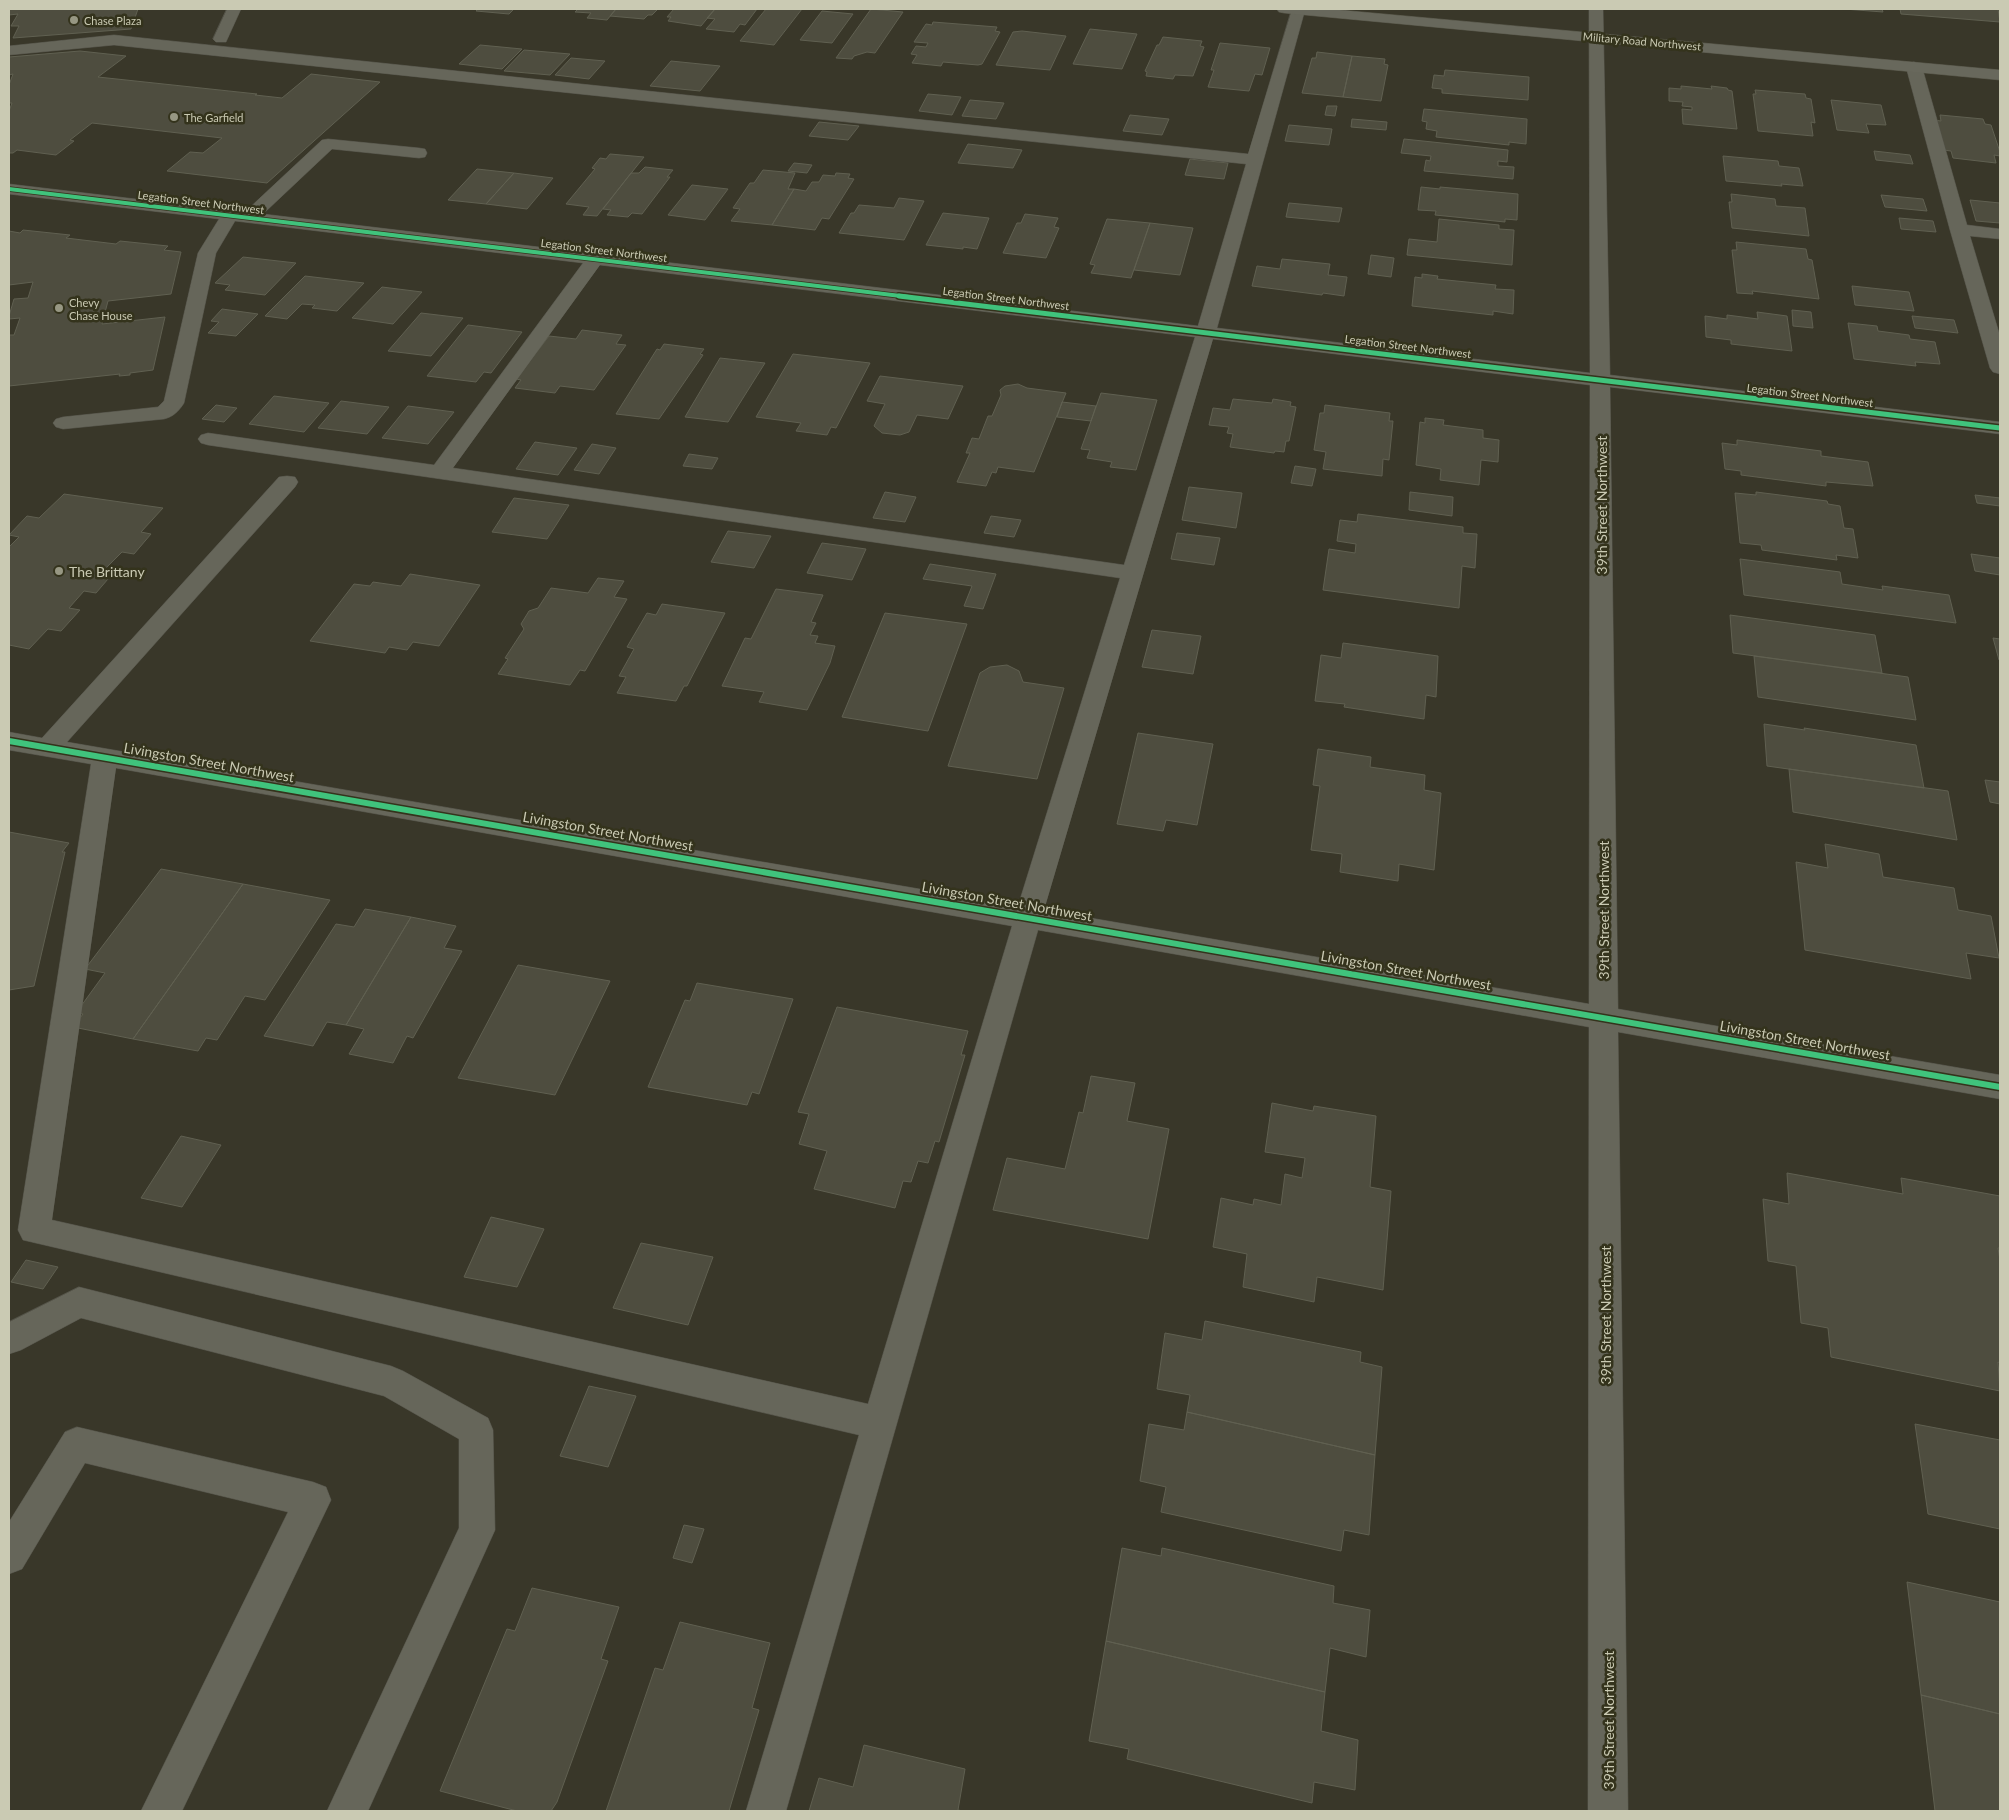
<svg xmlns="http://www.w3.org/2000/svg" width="2009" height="1820" viewBox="0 0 2009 1820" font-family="Lato,sans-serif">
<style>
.building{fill:#4e4d3f;stroke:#606051}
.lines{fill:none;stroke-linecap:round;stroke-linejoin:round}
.minor-casing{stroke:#535248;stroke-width:1}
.major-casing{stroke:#555447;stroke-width:1}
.minor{fill:#66665a;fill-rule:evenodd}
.major{fill:#68685c;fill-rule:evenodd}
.cycleway-far2-casing{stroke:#34331c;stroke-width:5.5}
.cycleway-far1-casing{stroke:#34331c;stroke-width:8}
.cycleway-casing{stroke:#34331c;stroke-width:9}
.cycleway-far2{stroke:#40c37c;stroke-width:4}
.cycleway-far1{stroke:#40c37c;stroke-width:5}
.cycleway{stroke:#40c37c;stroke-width:6}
.poi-dot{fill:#979783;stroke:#34331c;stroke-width:2}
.labels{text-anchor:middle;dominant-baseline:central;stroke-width:5;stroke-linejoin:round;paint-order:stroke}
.far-poi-label{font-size:11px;fill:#cacab3;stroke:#34331c;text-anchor:start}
.far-street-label{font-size:11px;fill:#cacab3;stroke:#34331c}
.street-label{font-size:14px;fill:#cacab3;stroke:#34331c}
.poi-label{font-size:14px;fill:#cacab3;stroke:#34331c;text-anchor:start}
</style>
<rect width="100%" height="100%" fill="#393729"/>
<path class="building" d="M9,9h129l-7,20 -118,9 6,-12h-8l7,-12 -9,1z
M478,9h36l-5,5 -33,-3z
M578,9h38l-9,11 -20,-2 4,-5 -16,-1z
M616,9h42l-6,6h-4l-4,4 -34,-3z
M674,9h41l-14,17 -33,-5 3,-4h-4z
M715,9h42l-12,16 -5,-1 -6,8 -28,-3 9,-10 -8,-1z
M766,9h36l-28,36 -34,-4z
M871,9l32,3 -28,41 -8,-1 -13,4 -2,3 -16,-1z
M1844,9h38l1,3z
M1900,9h98l2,13 -99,-8z
M822,11l31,3 -21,29 -32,-3z
M933,22l64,5 -2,4 5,1 -18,32 -4,1 -35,-3 -2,4 -29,-3 5,-8 -6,-1 5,-8 10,1 2,-4 -14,-1 12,-18 6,1z
M1090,29l47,5 -15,35 -49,-5z
M1022,31l44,5 -16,34 -54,-5 17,-33z
M1163,37l39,4 -2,5 4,1 -11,29 -18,-1 -2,4 -27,-3 1,-4 -2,-1 12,-26h2z
M1220,43l50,5 -8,27 -7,-1 -6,17 -41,-4 6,-17h-3z
M480,45l42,4 -20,20 -43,-5z
M524,50l46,4 -20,21 -46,-4z
M80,51l46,5 -28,21 159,17 -2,1 27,3 29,-24 69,8 -113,101 -100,-12 23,-19 13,1 19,-15 -130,-15 -22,17 4,1 -18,14 -39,-5 -4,3h-4v-42l3,-8h-3v-18l4,-11 -4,1v-18z
M1317,52l35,4 -9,41 -41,-4 10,-35h4z
M1352,56l33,3 -1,5 4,1 -7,36 -38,-4z
M571,58l34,3 -16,18 -34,-4z
M671,61l49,5 -20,25 -50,-5z
M1445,70l84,7 -1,23 -86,-7v-4l-10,-1 2,-13 10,1z
M1681,86l31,3 -1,-3 16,2 1,2 4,1 5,38 -54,-5 -1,-15 10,1v-3l-10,-1 1,-4 -14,-1v-13l12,1z
M1755,90l50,4 1,4 5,1 4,24 -4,-1 2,14 -55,-5 -5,-37h3z
M928,94l33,3 -9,18 -33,-4z
M970,100l34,3 -8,16 -34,-3z
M1831,100l50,5 5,20 -20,-1 3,9 -32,-3z
M1327,106h10l-2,10 -10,-1z
M1424,109l103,10 -1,25 -17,-2v3l-73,-8 1,-6 -11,-2 1,-7 -5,-1z
M1130,115l39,4 -7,16 -39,-4z
M1940,115l43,4 2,5 6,1 9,27v4l-6,-1 2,8 -43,-5 -2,-7 -8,-1 -9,-30 7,1z
M1352,119l35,3 -1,8 -35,-3z
M819,122l40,4 -11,14 -39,-4z
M1289,125l43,4 -3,16 -44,-4z
M1404,139l104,11 -1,12 -9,-1v5l16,1 -1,12 -89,-8 2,-11 4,1 1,-5 -30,-3z
M968,144l54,6 -9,18 -55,-5z
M1874,151l36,4 3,9 -37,-4z
M610,154l34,3 -47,59 -14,-1 6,-8 -23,-3 29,-35 -3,-1 8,-10 6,1z
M1723,156l55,5 1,5 20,2 4,18 -22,-2 1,2 -56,-5z
M1190,159l38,4 -4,16 -39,-4z
M794,163l10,1 8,1 -5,8 -19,-2z
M645,167l28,3 -6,7h3l-28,37 -10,-1 -4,4 -21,-2 4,-5 -8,-1 28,-36h8z
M477,169l37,4 -28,31 -38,-4z
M763,170l32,3 -7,16h6l-22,36 -41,-4 9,-12 -7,-1 17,-25h4z
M514,173l39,5 -26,31 -41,-5z
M836,173l14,1 -2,4 6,1 -25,40 -7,-1 -7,12 -43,-5 22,-36 12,2 6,-9h7l4,-7 12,1z
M692,185l36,4 -23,31 -37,-5z
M1421,187l19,2v-2l78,7 -1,26 -12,-1v3l-70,-7 1,-4 -18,-1z
M1731,194l44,5 1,7 29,2 4,28 -77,-8 -3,-26h3z
M1881,195l42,4 4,12 -42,-4z
M899,198l25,3 -20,39 -65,-7 12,-20h3l5,-8 35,3z
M1970,200l30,3v20l-24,-2z
M1289,203l53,5 -3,14 -53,-5z
M943,213l46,5 -12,31 -14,-2v2l-37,-4z
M1025,214l33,4 -4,9 5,1 -13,30 -43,-5 14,-30h4z
M1899,218l34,3 3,11 -35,-3z
M1107,219l43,4 -19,55 -40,-5 4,-8 -5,-1z
M1439,219l60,6v4l15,1 -2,35 -105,-10 2,-16 28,3z
M1150,223l43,5 -13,47 -46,-5z
M23,230l47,5 -4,3 50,6 4,-3 48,5 -4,4 17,2 -10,42 -63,7 -6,23 63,-7 -12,53 -23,3v2l-11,1 1,-2 -111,12v-51h5l6,-17 -11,1v-3l5,-17 14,-1 5,-16 -24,3v-54l11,2z
M1736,242l70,7 2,10 4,1 7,39 -67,-8 1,3 -16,-1 -5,-43h5z
M1371,255l23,3 -3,19 -23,-3z
M243,257l53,6 -31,32 -40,-5 5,-5 -15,-2z
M1282,259l48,5 -2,11 19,2 -3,19 -21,-3 -1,2 -70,-9 5,-20 23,3z
M1422,274l16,2 -1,3 59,6 -1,4 19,1 -1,24 -20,-3v4l-81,-9 3,-29 7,1z
M305,276l59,7 -27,28 -25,-3 3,-3 -13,-1 -15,15 -22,-3z
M1852,286l57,6 5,19 -59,-6z
M382,287l40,5 -29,32 -41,-6z
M222,309l36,5 -22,22 -28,-3 11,-11 -8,-1z
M1792,310l19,2 2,16 -20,-2z
M1757,312l30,4 5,35 -61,-7v-4l-25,-3 -1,-21 22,3v-4l31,4z
M421,313l42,5 -32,38 -43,-5z
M1912,316l42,4 4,13 -43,-5z
M1848,323l29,3 1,5 31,4 1,4 25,3 5,22 -25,-2 1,4 -62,-7z
M468,325l54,7 -31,41 -7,-1 -8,10 -49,-6z
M582,330l40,5 -6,9 10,1 -32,45 -34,-4 -5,7 -40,-5 6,-8 -5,-1 33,-43 27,3z
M664,344l40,5 -4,5 3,1 -44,64 -43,-5 41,-65 3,1z
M793,354l77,9 -34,65 -5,-1 -4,8 -31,-4 5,-8 -45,-6z
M720,358l45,5 -37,59 -43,-5z
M880,376l83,10 -15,33 -31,-4 -8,17 -9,3 -18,-2 -8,-7 11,-22 -18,-3z
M1018,384l9,4 39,5 -32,79 -36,-5 -2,6 -4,-1 -6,14 -29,-4 13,-29h-4l6,-15 7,1 9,-23h4l9,-21 -1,-5 5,-4z
M1101,393l56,7 -21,70 -26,-3 2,-5 -25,-4 3,-8 -9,-1z
M274,396l55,7 -25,29 -55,-8z
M1233,399l39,4 1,-4 18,3 -1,4 6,1 -7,34h-3l-2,11 -9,-1 -1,2 -44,-6 3,-13 -6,-1 2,-6 -20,-2 4,-17 17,2z
M341,401l48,6 -22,27 -49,-6z
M1062,402l34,4 -5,15 -34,-4z
M216,405l21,3 -13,14 -22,-3z
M1325,405l65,8 -1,8h4l-4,39 -6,-1 -1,17 -59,-7 3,-17 -12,-2 6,-37h4z
M408,406l46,6 -26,32 -46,-6z
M1425,418l19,2 -1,5 40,5v8l16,2 -1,22 -17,-2 -2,25 -39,-5 1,-11 -25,-4 4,-43 5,1z
M1737,440l84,11v5l47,6 5,24 -47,-4v4l-85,-11v-4l-16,-2 -3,-26 15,2z
M535,442l42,6 -19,27 -42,-6z
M592,444l24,4 -17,26 -25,-4z
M689,454l29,4 -6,11 -29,-3z
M1295,466l21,3 -4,17 -21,-3z
M1189,487l53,6 -6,35 -54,-8z
M885,492l31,5 -11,25 -32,-4z
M1410,492l43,5 -1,19 -43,-6z
M1756,492l71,9 1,3 12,2 4,22 9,1 5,29 -22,-3 1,5 -75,-10 -1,-5 -21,-2 -5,-50 21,2z
M64,494l99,14 -22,24 10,2 -17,20 -12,-2 -18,18 10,2 -18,21 -12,-2 -15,17 11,2 -19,21 -13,-2 -19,20 -20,-4v-98l10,-10 -10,-2 18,-19 12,2z
M1975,495l25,3v8l-23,-3z
M514,498l55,7 -22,34 -55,-7z
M1358,514l105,13v6l14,1 -2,34 -13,-2 -3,42 -136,-18 6,-41 26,4 1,-9 -19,-3 3,-21 17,2z
M991,516l30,4 -7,17 -30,-4z
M728,531l43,5 -17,32 -43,-6z
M1177,533l43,5 -6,27 -43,-6z
M822,543l44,6 -14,31 -45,-7z
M1971,554l29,4v17l-25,-4z
M1740,559l100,13 2,12 41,6 -1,-4 67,9 7,28 -212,-28z
M930,564l66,10 -13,35 -19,-3 8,-20 -49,-7z
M410,574l70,11 -41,61 -26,-4 -6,8 -18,-3 -4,6 -75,-12 44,-57 16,2 3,-4 28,4z
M598,578l26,3 -10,16 13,2 -42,72 -5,-1 -10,15 -72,-11 10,-15 -3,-1 19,-29 -3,-5 8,-13 9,-3 13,-20 37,5z
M776,589l47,6 -12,27 5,1 -6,12 8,1 -3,7 20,3 -5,17 -23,47 -48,-8 5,-10 -42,-6 23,-48 6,1z
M662,604l63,9 -38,73h-3l-8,15 -59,-8 9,-16 -7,-1 15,-27 -7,-2 20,-34 9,2z
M885,613l82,11 -39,107 -86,-14z
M1730,615l145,20 7,38 -149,-20z
M1152,630l49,6 -8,38 -51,-7z
M1993,638l7,1v21h-1z
M1343,643l95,13 -2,41 -10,-2 -2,24 -80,-12 1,-3 -30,-3 6,-46 20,3z
M1754,656l154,21 8,43 -158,-23z
M1007,665l12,6 4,11 41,6 -27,91 -89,-13 32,-93 10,-6z
M1764,724l41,6 -1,-2 112,17 8,43 -157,-22z
M1138,733l75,11 -16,81 -31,-5 -3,11 -46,-7z
M1318,749l53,8 -1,10 55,8 -1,15 17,3 -7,77 -35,-6 -1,17 -58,-9 2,-18 -31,-4 9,-64 -7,-1z
M1789,769l159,22 9,49 -164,-28z
M1985,780l15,2v22l-10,-2z
M9,832l60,11 -7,9h3l-31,134 -25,4z
M1825,844l54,10 4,23 71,11 4,22 33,6 8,42 -33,-5 5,26 -166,-29 -9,-88 32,6z
M161,869l82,15 -110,155 -60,-12 10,-13 -7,-1 29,-40 -20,-4z
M243,884l87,16 -65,100 -20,-4 -28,44 -11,-2 -8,13 -65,-12z
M365,909l46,8 -65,108 -19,-3 -14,24 -49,-10 72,-112 18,3z
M411,917l45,9 -12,22 18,3 -49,87 -6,-2 -14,27 -44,-9 15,-25 -18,-4z
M518,965l92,16 -55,114 -97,-17z
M697,983l96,16 -34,95 -7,-2 -5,13 -99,-18 37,-87 5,1z
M837,1007l131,24 -7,24h4l-26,87 -4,-1 -7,22 -10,-2 -7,21 -8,-1 -8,27 -81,-19 13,-38 -28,-7 10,-30 -11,-2z
M1091,1076l44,7 -8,38 42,8 -21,110 -155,-29 14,-52 58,11 14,-57 4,1z
M1272,1103l41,8 1,-5 62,10 -6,71 21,4 -8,99 -66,-13 -3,25 -71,-15 4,-33 -34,-7 8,-49 32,7 1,-6 27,6 4,-31 17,4 3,-20 -40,-6z
M181,1136l40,9 -39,62 -41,-9z
M1787,1173l116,21 -2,-16 99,18v52h-2l2,12v103l-2,-1 2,29 -169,-34 -3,-29 -27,-5 -5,-57 -28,-5 -5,-62 26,5z
M491,1217l53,12 -27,58 -53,-10z
M641,1243l72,14 -25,68 -75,-17z
M26,1260l32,7 -15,22 -32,-7z
M1205,1321l156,31 -1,10 22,5 -7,88 -188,-43 3,-17 -33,-6 8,-56 37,7z
M589,1386l47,10 -28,71 -48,-11z
M1187,1412l188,43 -6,80 -25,-5 -3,21 -180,-39 5,-25 -26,-6 9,-57 35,6z
M1915,1424l85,16v89l-72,-15z
M684,1525l20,4 -12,34 -19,-5z
M1122,1548l39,8 1,-8 172,38 -1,17 37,7 -4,47 -36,-9 -5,44 -219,-51z
M1907,1582l93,20v112l-79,-19z
M532,1588l87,19 -18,52 7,2 -51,141 -6,9h-34l-77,-20 67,-162 8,2z
M680,1622l90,21 -18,65 7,2 -30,101h-123l49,-143 8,2z
M1106,1641l219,51 -4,39 37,9 -3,50 -41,-8 -2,21 -185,-44 2,-10 -40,-8z
M1921,1695l79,19v97h-65z
M864,1745l101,24 -7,41 5,1h-154l10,-33 34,9z"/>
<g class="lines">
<g class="minor-casing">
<path id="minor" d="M227,9h14l-15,33h-10l-3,-3z
M1292,9l13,1 -88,318 373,45 -1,-364h14l7,366 390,47v12l-390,-47 8,622 382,66v24l-382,-67 10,779h-40l1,-784 -551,-97 -252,881h-40l113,-376 -836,-195 -5,-10 73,-466 -82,-14v-18l33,6 237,-261 8,-1 8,1 3,5 -3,5 -228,255 951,164 102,-328 -912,-133 -7,-2 -3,-4 3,-4 7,-2 226,32 149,-202 -348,-42 -19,32 -32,150c-5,8 -11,14 -20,16l-101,10 -7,-2 -3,-4 3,-4 7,-2 95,-10 6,-6 34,-148 21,-34 -210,-25v-10l236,28 77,-72 6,-1 91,9 6,1 2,4 -2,4 -6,1 -87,-9 -69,65 935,112 48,-162 -1132,-119 -105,10v-9l105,-11 1134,119zM600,265l595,72 -71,228 -671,-97zM1213,339l377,46 -1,619 -545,-94zM116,768l896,158 -144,478 -816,-184z
M1914,62l5,2 3,3 45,158 33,4v10l-30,-3 30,100v38l-7,-2 -3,-4 -40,-138 -44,-163 3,-3z
M79,1287l312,79 12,5 85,47 5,12 2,100 -127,281h-41l132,-283v-89l-75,-43 -303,-78 -60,32 -12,4v-32z
M77,1427l236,55 13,5 5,13 -149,311h-41l147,-299 -203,-49 -63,106 -13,5v-52l56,-90z"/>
</g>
<g class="major-casing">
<path id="major" d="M1277,9h52l671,61v10l-716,-67 -5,-1z"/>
</g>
<use href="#minor" class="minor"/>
<use href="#major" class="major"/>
<g class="cycleway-far2-casing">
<path id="cycleway-far2" d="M9,189l900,108"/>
</g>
<g class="cycleway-far1-casing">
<path id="cycleway-far1" d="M899,296l1101,132"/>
</g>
<g class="cycleway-casing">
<path id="cycleway" d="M9,741l1991,346"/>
</g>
<use href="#cycleway-far2" class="cycleway-far2"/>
<use href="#cycleway-far1" class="cycleway-far1"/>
<use href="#cycleway" class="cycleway"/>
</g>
<g class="poi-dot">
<circle cx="74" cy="20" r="5"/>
<circle cx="174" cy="117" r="5"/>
<circle cx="59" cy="308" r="5"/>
<circle cx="59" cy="571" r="5"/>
</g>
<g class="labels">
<g class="far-poi-label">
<text x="84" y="20">Chase Plaza</text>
<text x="184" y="117">The Garfield</text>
<text x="69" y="302">Chevy<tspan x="69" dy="13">Chase House</tspan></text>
</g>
<g class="far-street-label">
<text transform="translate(1642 41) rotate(5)">Military Road Northwest</text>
<text transform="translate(201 202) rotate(7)">Legation Street Northwest</text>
<text transform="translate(604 250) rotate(7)">Legation Street Northwest</text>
<text transform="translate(1006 298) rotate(7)">Legation Street Northwest</text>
<text transform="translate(1408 346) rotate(7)">Legation Street Northwest</text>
<text transform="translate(1810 395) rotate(7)">Legation Street Northwest</text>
</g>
<g class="street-label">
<text transform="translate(1601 505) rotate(-90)">39th Street Northwest</text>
<text transform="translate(209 762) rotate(10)">Livingston Street Northwest</text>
<text transform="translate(608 831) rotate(10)">Livingston Street Northwest</text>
<text transform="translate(1007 901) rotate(10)">Livingston Street Northwest</text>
<text transform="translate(1603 910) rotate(-90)">39th Street Northwest</text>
<text transform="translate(1406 970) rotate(10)">Livingston Street Northwest</text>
<text transform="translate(1805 1040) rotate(10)">Livingston Street Northwest</text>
<text transform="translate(1605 1315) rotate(-90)">39th Street Northwest</text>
<text transform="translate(1608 1720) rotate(-90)">39th Street Northwest</text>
</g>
<g class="poi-label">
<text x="69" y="571">The Brittany</text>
</g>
</g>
<rect width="2009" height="1820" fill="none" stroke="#cacab3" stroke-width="20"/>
</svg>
